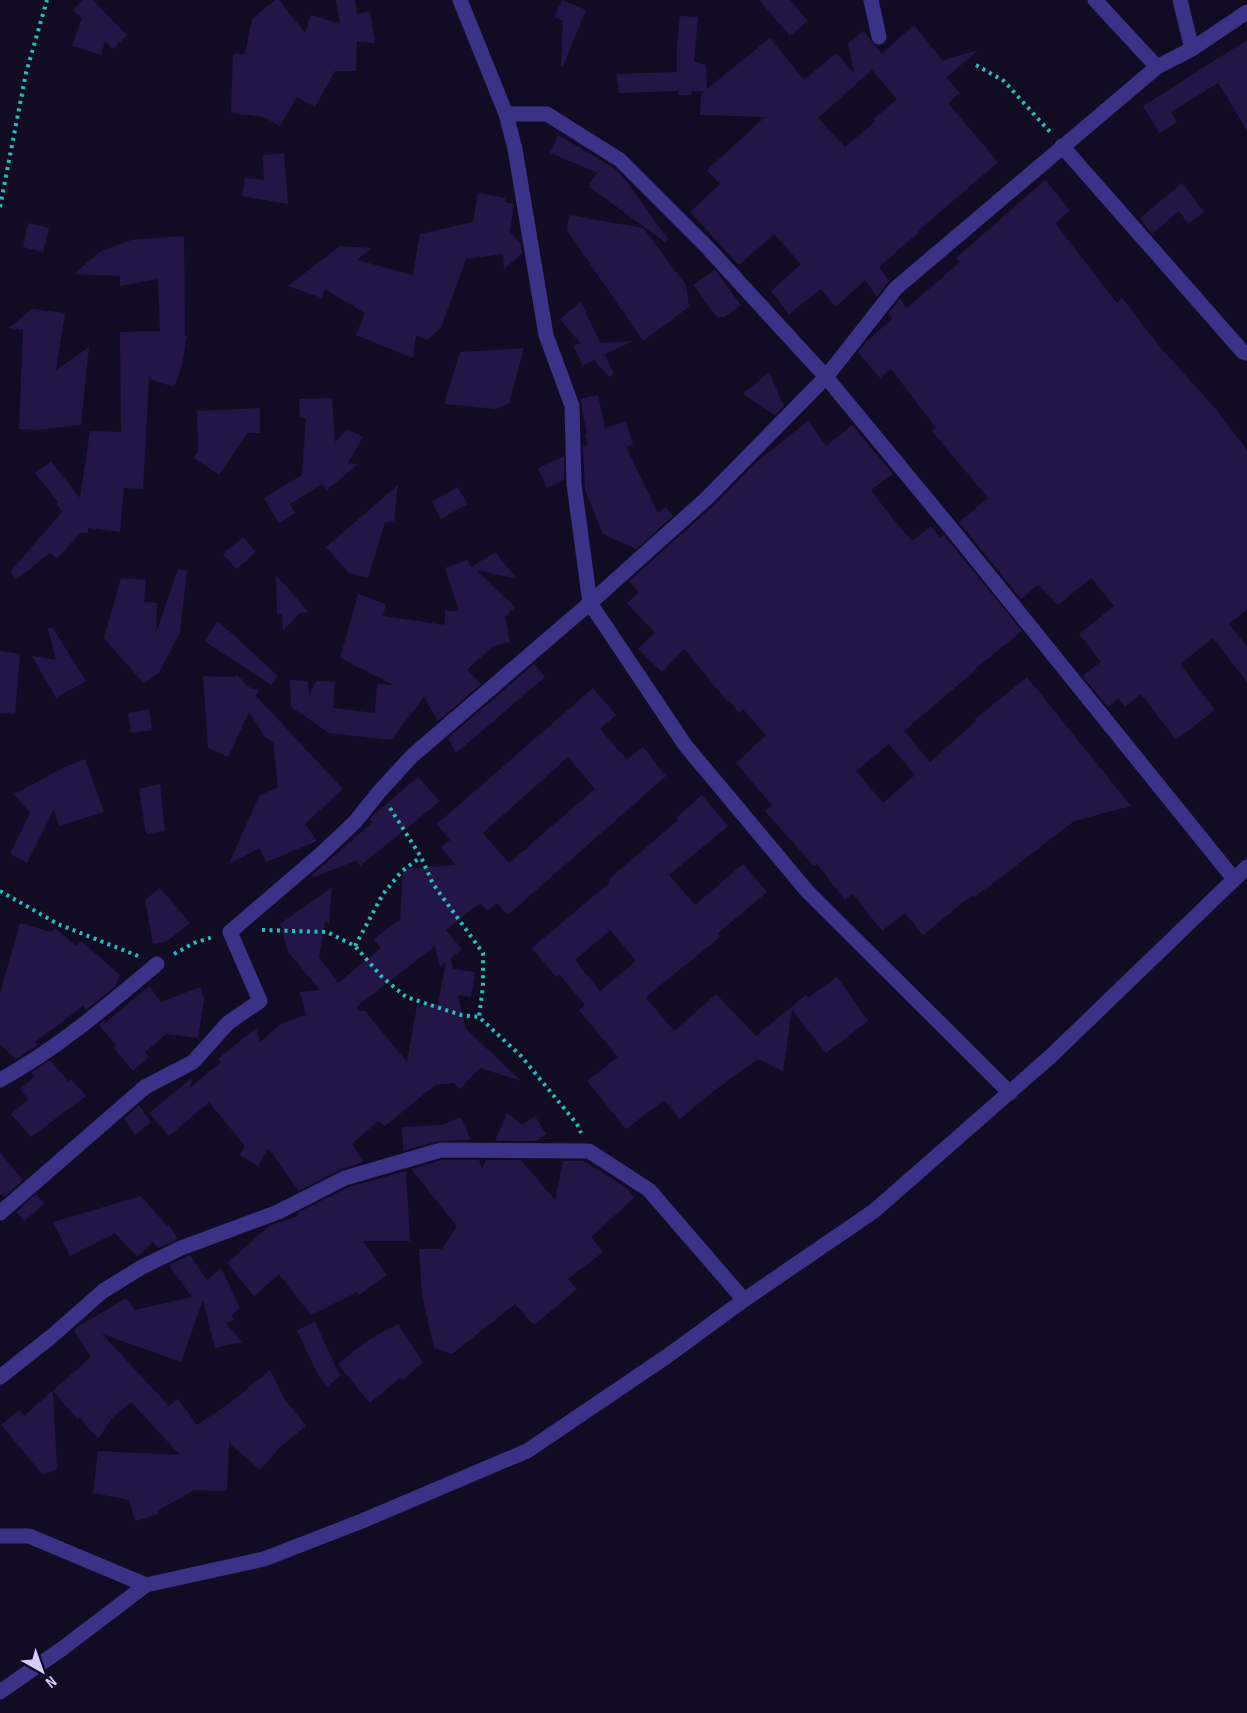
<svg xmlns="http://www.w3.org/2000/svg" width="1247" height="1713" viewBox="0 0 1247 1713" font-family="'Sofia Sans Condensed',sans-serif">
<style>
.building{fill:#231646;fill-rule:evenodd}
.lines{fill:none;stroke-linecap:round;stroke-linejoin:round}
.path{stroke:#23bebe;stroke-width:4;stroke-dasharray:3 4.5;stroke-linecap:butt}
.minor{stroke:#3b3287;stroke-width:15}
</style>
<rect width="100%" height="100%" fill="#110c24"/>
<path class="building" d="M83,0h10l34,35 -14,14 -8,-8 -4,14 -29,-9 10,-28 -9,-8z
M275,0h4l26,33 6,-18 29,9 -4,-24h19l2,14 13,-3 5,32 -18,-2 -1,30h-21l-20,36 -18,-10 -17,29 -16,-9 -33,-4 2,-59h12l7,-35z
M562,0l24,10 -23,56 -2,-1 2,-44 -9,-4z
M759,0h31l18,21 -18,15z
M680,16l18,1 -4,45 12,3 1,24 63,-51 34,42 32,-27 18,20 -6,-30 15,-12 19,23 32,-29 28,35 -1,1 37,-11 -32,28 14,15 -12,10 50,59 -80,69 1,1 -40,35 10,14 -12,16 -12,-17 -29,27 -15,-18 -32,25 -18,-23 30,-27 -27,-30 -35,31 -49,-53 30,-28 -13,-14 58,-53 -65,-2 1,-21 4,-3h-13l-1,4h-13v-4l-59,2 -3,-19 61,-2v-25zM872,70l25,29 -23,20 2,2 -31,26 -27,-29z
M1247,40v90l-29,-47 -47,29 6,10 -18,11 -16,-27z
M558,135l56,33 9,9 45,62 -3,3 -77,-56 12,-17 -4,3 -46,-19z
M284,153l4,51 -46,-8 3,-18 19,2 -1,-25z
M1045,180l25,30 -15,13 62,80 5,-5 38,49 55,61 32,42v159l-18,15 18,22v36l-34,-44 -33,26 35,46 -39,30 -35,-46 -16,13 -7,-9 -10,9 -26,-31 19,-14 -22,-28 35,-28 -23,-28 -33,27 -20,-20 -17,14 -62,-77 29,-24 -56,-67 4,-3 -45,-59 -11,9 -22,-26 9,-11 25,-22 -4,-5 12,-16 7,10 53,-46 -4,-4z
M1182,183l22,29 -16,12 -9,-13 -27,23 -12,-16z
M478,193l27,5v4l9,2 -4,28 11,12 1,9 -18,16 -1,-15 -37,5 -25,69 -14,12 -11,-5 -3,23 -57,-23 9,-22 -40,-24 -3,9 -34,-12 52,-40 31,2 -14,12 56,15 7,-41 53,-12z
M569,215l74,13 43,57 3,22 -46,34 -76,-111z
M28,223l21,5 -6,24 -20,-5z
M184,236l1,100h2l-5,30 -8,21 -25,-8 -6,110 -19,-1 -4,44 -32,-4v5h-8l-23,26 -7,-6 -33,26 -7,-7 52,-60 -6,-9 2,-1 -23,-29 16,-12 29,37 10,-67 31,1 -1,-100 40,-1 -2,-52 -38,7v-10l-46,-2 25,-22 32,-12z
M715,270l26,35 -17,12h-7l-24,-32z
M581,302l19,41 33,-2 -28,13 9,20 -5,3 -15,-17 -11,6 -10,-21 8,-1 -21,-25z
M32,309l33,4 -9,57 33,-23 -8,78 -45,5 -17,-1 4,-99 -14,-2z
M524,348l-15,55 -13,6 -52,-5 16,-52z
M769,372l15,34 -9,9 -32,-21z
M598,395l7,33 21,-7 7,23 -7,3 32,66 8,-6 7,9 -37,33 -33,-15 -18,-44 -2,-43 5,-2 -3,-10 2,-1 -7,-35z
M332,398l3,44 12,-13 16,8 -15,26 10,1 -31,26 -5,-6 -32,20 5,9 -16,10 -15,-25 38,-23 4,-57h-6l-1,-19z
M260,408v25h-13l-28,42 -25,-17 4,-6 -1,-41z
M808,421l18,25 26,-21 41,49 -22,16 22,29 19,22 19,-15 9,12 4,-3 78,96 -46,37 1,1 -73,62 26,31 46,-41 -2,-1 53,-43 104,129 -57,15 -75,58 -25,18 -2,-2 -49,40 -18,-22 -23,18 -29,-37 -8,6 -28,-36 -3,2 -35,-39 -14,-16 7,-6 -36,-42 30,-28 -23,-26 -4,4 -10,-13 -2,1 -43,-52 -22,23 -24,-23 17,-16 -28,-30 12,-11 -10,-11 84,-75 41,-42zM889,744l26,31 -32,28 -27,-32z
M564,456v24l-17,8 -9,-20z
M398,485l-4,36 -9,1 -17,56 -19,-5 -23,-26z
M457,487l11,17 -27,15 -9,-17z
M243,537l13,15 -20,17 -13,-15z
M495,552l22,27 -41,-9 39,37 -10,10 5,25 -17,4 -26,24 14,14 -43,37 -14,-24 -33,43 -62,-7 -38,-26 -1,-27 18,1 1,14 7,-14 19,1 -2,26 42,5 2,-29 17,1 -54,-27 18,-64 28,10 -3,12 62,9v-14h14l-14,-43 23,-8 3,7z
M178,569l9,2 -7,61 -20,39 -16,13 -40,-46 17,-60 25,2 -2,22 13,1 -1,30z
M276,575l33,37 -9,1 -17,18 -1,-17h-5z
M217,622l12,9 49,45 -7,9 -67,-44z
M52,627l34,54 -30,17 -24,-42 24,4 -8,-31z
M0,651l20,3 -5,60 -15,-1z
M534,664l11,13 -89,76 -8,-15z
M237,675l14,14h8l-3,7 87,93 -38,35 12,17 -51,21 -6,-14 -31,16 30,-68 19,-9 -5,-45 -7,-4 -17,-26 -21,45 -20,-9 -5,-72 32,1z
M593,688l23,27 -16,14 27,31 16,-13 23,29 -158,139 -11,-12 -10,8 -7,-8 -34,27 16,19 -11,9 2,11 22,3 -4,25 -13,-2 7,33 56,53 -41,-13 -20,21 -6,-6 -19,2 -50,41 -7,-5 -26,23 11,18 -22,7 -42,22 -31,-43 -10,18 -18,-11 5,-9 -36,-44 -40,34 -20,-23 43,-35 -2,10 31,-26 -3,-3 38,-31 4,14 22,-19 24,-8 -6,-23 20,-2 -32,-38 -8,-28 52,-37 -3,36 -4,-1 -6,35 19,26 43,-35 -7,-9 25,-19 1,2 3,-53 53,-4 -15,-17 9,-8 -13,-16zM568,757l27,32 -86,74 -26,-30zM435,946l5,21 6,-5 -8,42 -21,2 -10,56 -42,-51h-6l-3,-4z
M149,709l3,21 -21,3 -3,-20z
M85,759l19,53 -45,14 -5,-17 -27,54 -17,-9 20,-41 -16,-19 51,-27z
M418,777l22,24 -80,65 -3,-6 -44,18 -1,-3 61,-53 -3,-3 3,-4z
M160,784l5,47 -19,3 -7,-45z
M702,795l26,31 -59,49 26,30 48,-41 24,28 -49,41 2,4 -73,59v3l27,32 42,-37 40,42 50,-41 2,3 29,-21 31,44 -42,32 -34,-43 -9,61 -25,-12 -47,34 -31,26 -16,-19 -38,29 -39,-48 31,-24 -39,-47 6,-5 -26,-31 -3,3 -24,-29 78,-66 -2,-2 70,-60 -2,-2zM610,930l26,31 -36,30 -25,-31z
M160,888l30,35 -24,19 -13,2 -8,-44z
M20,923l31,9 4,-4 21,18 5,-5 39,34 -4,10 -3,3 -27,22 -3,-4 -48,36 3,3 -22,14 -16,-15v-51z
M149,986l12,16 39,-15 4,12 -6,39 -32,-4 -21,18 4,5 -16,14 -20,-24 3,-2 -17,-20 6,-5 -1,4z
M50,1060l19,22 2,-3 15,17 -55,41 -20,-23 17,-15 -8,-10 15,-13 -4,-3z
M139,1105l12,17 -16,13 -11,-16z
M507,1113l15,12 13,-9 11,18 -10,7h-41z
M461,1117l10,23 -32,1 -36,10 -1,-24 40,-2z
M0,1153l23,27 -19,17 -4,-4z
M442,1160h37l3,9 4,-9h35l34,40 8,-39h20l41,25 11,11 -44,40 12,15 -35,27 9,10 -43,36 -19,-21 -63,50 -18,-6 -12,-53 -3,-46h23l15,-23 -46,-57z
M406,1171l4,70h-47l24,34 -28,20 -2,-3 -46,23 -32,-41 -25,22 -27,-33 42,-37 29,-10 -1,-3 52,-26z
M36,1194l8,10 -20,17 -8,-9z
M141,1196l26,30 2,-1 9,14 -20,9 -5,-6 -16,15 -22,-24 -45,23 -17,-34z
M190,1255l17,25 14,-12 19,40 -8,7 2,5 -8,3 16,19 -27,6 -12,-48 -22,62 -79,-28 67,72 9,-7 19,26 34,-23 39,-32 14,28 22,28 -26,21 -20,23 -31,-27 -2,48 -33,-1 -37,21 1,3 -23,7 -6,-21 -36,-7 5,-42 82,4 -49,-53 -19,16 -14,21 -18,-21 -2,2 -25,-29 4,78 -14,6 -42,-50 19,-15 4,6 67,-59 -17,-27 2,-2 50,-30 9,12 57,-13 -23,-32z
M315,1322l25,54 -13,11 -9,-12 -21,-45z
M398,1324l25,38 -20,18 -2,-3 -31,26 -32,-39 30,-24z"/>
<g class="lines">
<path class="path" d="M976,65l28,16 46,51
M0,207l26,-134 21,-73
M390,808l31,49 12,27 50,69v33l-4,31
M0,891l58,33 80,32
M262,930l65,2 28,14 27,31 24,20 55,18 18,2 42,39 56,68 4,9
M355,946l28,-52 19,-23 19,-14
M174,954l20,-11 19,-6"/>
<path class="minor" d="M460,0l46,114 9,35 31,186 26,71 2,78 16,119 95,142 122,146 203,202
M871,0l8,37
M1095,0l62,67
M1180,0l12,49
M506,114h41l73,46 87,87 119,130 128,155 280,347
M1062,146l181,206 4,1
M0,1080c58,-32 107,-74 157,-116
M0,1213l145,-126 48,-25 35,-39 32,-22 -30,-69 91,-78 34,-32 24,-30 33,-36 178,-153 116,-104 120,-122 70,-89 261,-221 35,-18 55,-37
M0,1377l52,-41 51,-45 39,-24 39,-19 97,-36 67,-34 96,-28 148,1 60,39 95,110
M0,1536h29l117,49
M0,1692l63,-44 83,-63 118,-26 98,-38 165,-70 139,-94 78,-57 130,-89 177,-155 196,-189"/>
</g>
<g transform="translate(42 1671) rotate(140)" stroke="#110c24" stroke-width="4.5" paint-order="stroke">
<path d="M0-4.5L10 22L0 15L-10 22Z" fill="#d7ceff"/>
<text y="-9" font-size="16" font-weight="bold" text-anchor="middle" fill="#d7ceff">N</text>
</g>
</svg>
